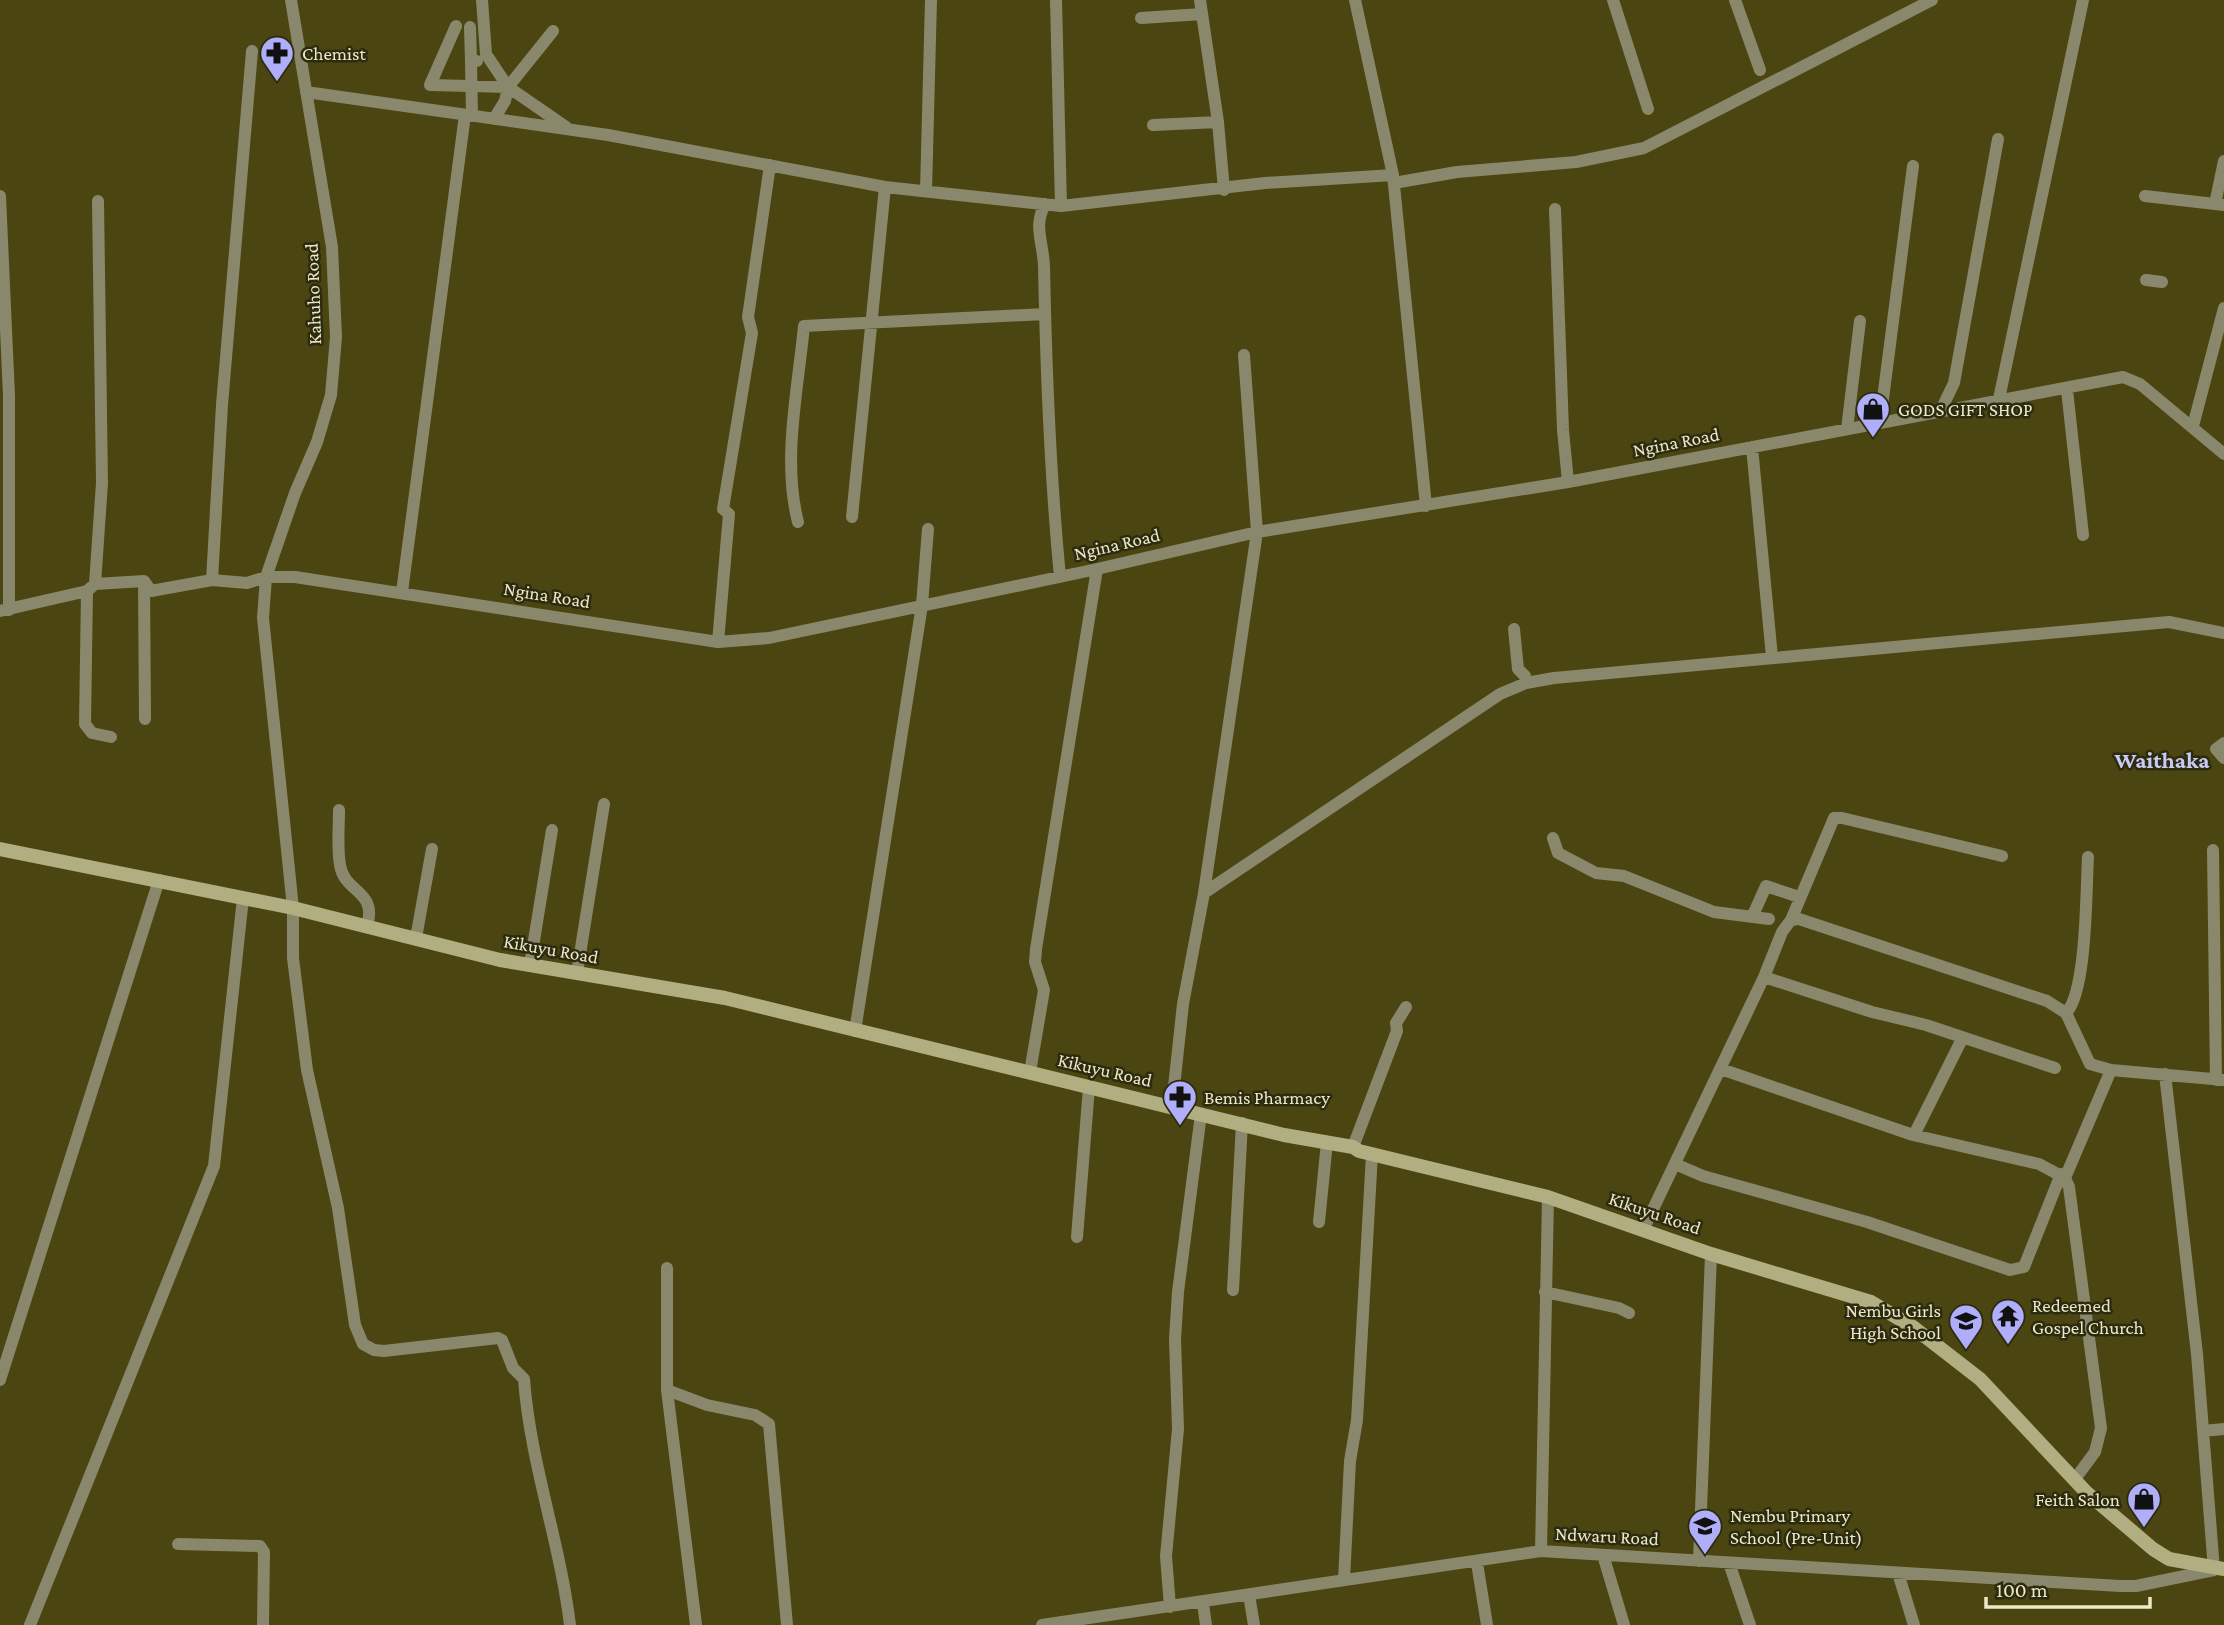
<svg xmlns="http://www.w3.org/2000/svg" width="2224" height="1625" viewBox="0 0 2224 1625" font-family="'Crimson Pro',serif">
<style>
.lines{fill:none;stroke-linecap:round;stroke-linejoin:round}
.minor{stroke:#8a886c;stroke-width:12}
.secondary{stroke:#b1ae82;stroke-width:14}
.labels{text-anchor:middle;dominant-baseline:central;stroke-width:5;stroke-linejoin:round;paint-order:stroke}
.poi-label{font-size:19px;fill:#ebe9c8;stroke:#2d2b0f;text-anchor:start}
.street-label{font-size:19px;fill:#ebe9c8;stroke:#2d2b0f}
.quarter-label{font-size:23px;font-weight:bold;fill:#c9caf5;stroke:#2d2b0f}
</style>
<rect width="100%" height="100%" fill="#4a4511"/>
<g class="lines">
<path class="minor" d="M291,0l41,247 4,90 -5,58 -14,47 -22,51 -29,84 -3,41 30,290v50l14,112 31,138 17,117 8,19 11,6 10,1 114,-13 4,2 11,28 11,11c6,83 36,163 46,246
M482,0l4,54 22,33 -3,14 -11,18
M1056,0l5,206
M1200,0l18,122 6,68
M1355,0l38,175 33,331
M1613,0l35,109
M1735,0l25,70
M1141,18l61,-4
M456,26l-26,59 78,2 58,40
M470,27l1,34h6
M471,61l1,55
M508,87l45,-56
M306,92l302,43 277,52 176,19 204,-23 128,-8
M1153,125l65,-3
M1394,183l63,-11 119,-10 68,-14 288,-148
M926,191l5,-191
M0,196l9,200v214
M2145,196l79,9
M1045,204c-12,23 -2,37 -1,62 2,104 6,207 16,311
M2215,204l9,-43
M1555,209l8,221 5,52
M2146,280l16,2
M2067,390l16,145
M1999,399l84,-399
M1941,410l13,-27 44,-244
M1880,422l33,-256
M2193,426l31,-118
M1847,429l13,-108
M1752,447l20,210
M852,517l33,-330
M798,522c-16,-62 0,-133 6,-196l240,-12
M212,580l10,-175 30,-354
M144,581l1,138
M95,584l7,-101 -4,-282
M87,591l-2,133 7,9 19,4
M402,592l63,-477
M0,611l87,-20 8,-7 49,-3 7,10 61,-11 35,3 19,-6h29l423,65 51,-4 328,-69 160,-37 311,-50 555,-105 17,7 84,70
M1514,629l4,40 7,7 1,7
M718,642l11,-128 -6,-5 29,-176 -4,-16 22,-152
M2224,743l-8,6 8,9
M339,810c0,18 -2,38 1,55 4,28 38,25 27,61
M1553,838l5,15 38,20 28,3 90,36 55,7
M2213,850l3,230
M1204,893l296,-199 26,-11 28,-5 615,-56 55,11
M1753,915l13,-29 33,11
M1791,920l43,-102h8l160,38
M416,938l16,-89
M530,965l22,-135
M577,973l27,-169
M1764,977l108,35 54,13 129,43
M2066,1013c21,-21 20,-123 22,-156
M855,1031l67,-426 6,-76
M1721,1069l192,66 126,29 26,14
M1030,1072l14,-82 -9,-28 1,-13 61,-380
M1172,1105l11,-101 21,-111 53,-361 -13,-177
M1914,1135l48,-96
M1353,1147l44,-116 -1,-8 10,-16
M1675,1164l28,12 164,46 143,48 14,-3 37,-93
M1319,1222l8,-80
M1644,1228l120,-251 18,-45 9,-12 8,-1 248,82 19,12 24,51 21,6 113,10
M1077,1237l12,-150
M667,1268v122l29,235
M1233,1290l9,-167
M1545,1292l74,16 10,5
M0,1380l159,-500
M667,1390l40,15 48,10 14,9 18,201
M2203,1431l21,-2
M2075,1479l20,-27 6,-24 -32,-241 -4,-9 46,-108
M178,1544l82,2 4,6 -1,73
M1541,1551l7,-354
M1603,1555l21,70
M1699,1561l12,-307
M1477,1563l10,62
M1729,1563l21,62
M1898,1573l16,52
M1344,1580l6,-119 7,-41 15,-266
M1249,1595l5,30
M1203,1604l3,21
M1170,1607l-4,-51 12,-127 -3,-90 3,-47 23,-178
M30,1625l184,-459 29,-268
M1042,1625l499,-74 579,35h16l78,-16 -17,-216 -32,-280"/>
<path class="secondary" d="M0,849l293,59 207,52 225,38 559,137 69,12 6,4 189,46 163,57 160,48 42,25 67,52 106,113 67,57 16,10 55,10"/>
</g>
<defs>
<g id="pharmacy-pin" transform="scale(1.75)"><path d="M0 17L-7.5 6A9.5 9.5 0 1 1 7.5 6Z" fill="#afaefa" stroke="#2d2b0f"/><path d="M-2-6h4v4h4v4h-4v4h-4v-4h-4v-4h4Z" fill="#111"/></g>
<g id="shop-pin" transform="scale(1.75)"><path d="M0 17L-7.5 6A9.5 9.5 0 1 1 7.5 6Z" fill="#afaefa" stroke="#2d2b0f"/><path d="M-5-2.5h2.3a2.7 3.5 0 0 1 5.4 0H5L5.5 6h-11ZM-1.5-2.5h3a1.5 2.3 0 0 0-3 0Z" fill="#111"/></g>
<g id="temple-pin" transform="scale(1.75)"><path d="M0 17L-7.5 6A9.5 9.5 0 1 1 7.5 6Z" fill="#afaefa" stroke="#2d2b0f"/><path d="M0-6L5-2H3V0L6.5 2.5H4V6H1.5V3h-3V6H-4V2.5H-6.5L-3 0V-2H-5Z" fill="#111"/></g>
<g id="school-pin" transform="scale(1.75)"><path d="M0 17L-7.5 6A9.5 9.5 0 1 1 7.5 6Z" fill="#afaefa" stroke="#2d2b0f"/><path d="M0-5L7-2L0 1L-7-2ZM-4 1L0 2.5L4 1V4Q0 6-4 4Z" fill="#111"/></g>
</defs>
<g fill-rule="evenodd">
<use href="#pharmacy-pin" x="277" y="53"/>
<use href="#shop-pin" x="1873" y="409"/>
<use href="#pharmacy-pin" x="1180" y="1097"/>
<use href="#temple-pin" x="2008" y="1316"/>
<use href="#school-pin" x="1966" y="1321"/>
<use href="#shop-pin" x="2144" y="1499"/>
<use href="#school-pin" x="1705" y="1526"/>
</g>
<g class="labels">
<g class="poi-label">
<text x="302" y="53">Chemist</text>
<text x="1898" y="409">GODS GIFT SHOP</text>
<text x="1204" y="1097">Bemis Pharmacy</text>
<text x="2032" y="1305">Redeemed<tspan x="2032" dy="22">Gospel Church</tspan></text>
<text x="1941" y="1310" text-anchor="end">Nembu Girls<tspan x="1941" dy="22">High School</tspan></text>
<text x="2120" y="1499" text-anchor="end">Feith Salon</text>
<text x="1730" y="1515">Nembu Primary<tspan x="1730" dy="22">School (Pre-Unit)</tspan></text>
</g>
<g class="street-label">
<text transform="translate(313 294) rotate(-92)">Kahuho Road</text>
<text transform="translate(1676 442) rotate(-11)">Ngina Road</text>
<text transform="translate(1117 544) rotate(-13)">Ngina Road</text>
<text transform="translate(547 595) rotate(9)">Ngina Road</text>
<text transform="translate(551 949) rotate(10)">Kikuyu Road</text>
<text transform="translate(1105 1070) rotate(13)">Kikuyu Road</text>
<text transform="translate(1655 1213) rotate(19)">Kikuyu Road</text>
<text transform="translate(1607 1536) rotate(3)">Ndwaru Road</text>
</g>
<g class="quarter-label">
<text x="2162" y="760">Waithaka</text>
</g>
</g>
<path d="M1986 1597v10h164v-10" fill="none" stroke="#ebe9c8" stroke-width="3.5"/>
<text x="1996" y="1597" font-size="21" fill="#ebe9c8" stroke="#2d2b0f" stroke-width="5" paint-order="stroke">100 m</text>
</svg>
